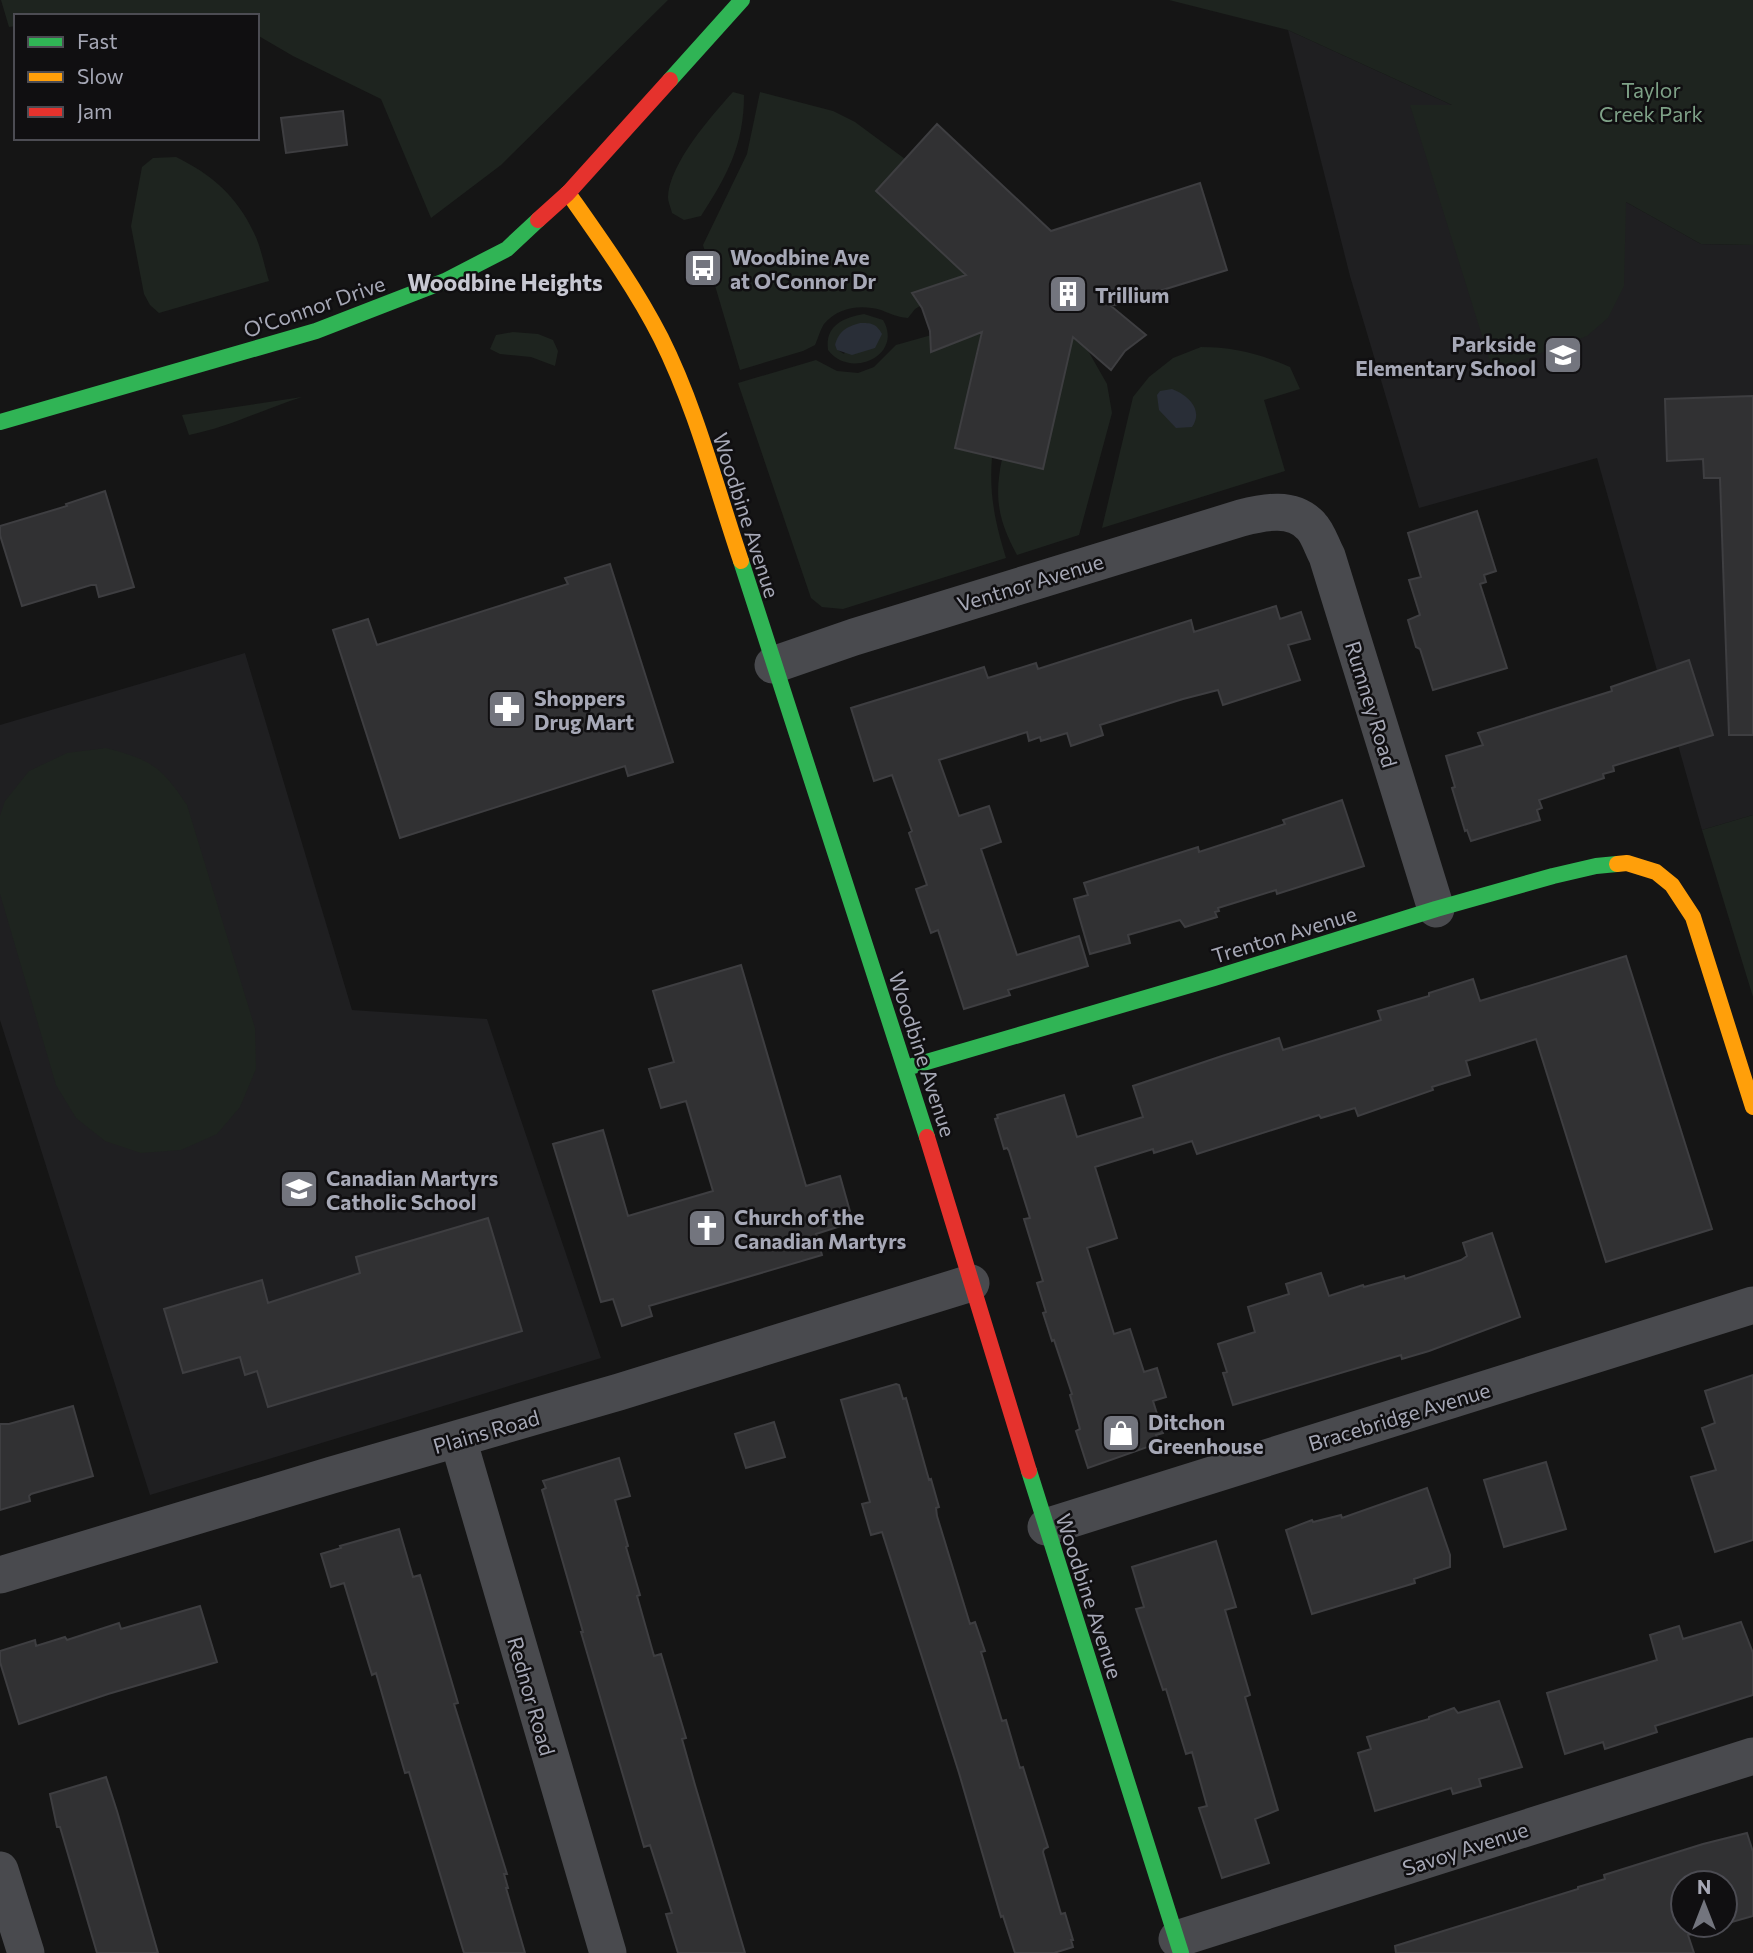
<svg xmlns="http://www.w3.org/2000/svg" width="1753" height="1953" viewBox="0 0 1753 1953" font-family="Commissioner,sans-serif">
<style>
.built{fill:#1f1f21}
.green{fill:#1e241f;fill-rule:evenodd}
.water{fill:#292e37}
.building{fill:#313133;stroke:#3e3e41;stroke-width:2}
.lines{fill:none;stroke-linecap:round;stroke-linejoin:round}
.street{stroke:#494a4e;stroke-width:37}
.fast{stroke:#30b455;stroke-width:16}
.slow{stroke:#ff9f0a;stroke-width:16}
.jam{stroke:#e5322d;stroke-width:16}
.labels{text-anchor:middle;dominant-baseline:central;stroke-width:5;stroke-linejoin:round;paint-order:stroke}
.park-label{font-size:21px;fill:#7ea187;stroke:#100f11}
.poi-label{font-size:21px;font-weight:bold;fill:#a6a8b6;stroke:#100f11;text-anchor:start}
.street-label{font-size:21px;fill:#a6a8b6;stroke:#100f11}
.neighbourhood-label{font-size:23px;font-weight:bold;fill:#c7c8d2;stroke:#100f11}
</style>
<rect width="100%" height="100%" fill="#151515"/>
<path class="built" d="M1288,30l166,76 247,138 52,1v570l-51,15 -105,-372 -178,50 -69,-232z
M245,653l107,357 135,9 114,339 -451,137 -150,-475v-295z"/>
<path class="green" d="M1,0h667l-167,165 -70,53 -50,-119 -88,-43 -36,-21v-19h-241v10l-7,1z
M1169,0h584v245l-52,-1 -75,-42 -2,84 -16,32 -21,18 -94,35 -83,-266h42l-164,-75z
M733,92l11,3c0,50 -17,81 -43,121l-17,4 -12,-7c-1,-5 -4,-11 -4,-16 1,-33 44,-82 65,-105z
M760,92l73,19 22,11 50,37 -29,32 92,86 -53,32 -7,9c-11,-1 -17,-4 -27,-8 -20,-6 -43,-3 -57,14 -4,6 -6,15 -9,21l-12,6 -63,19 -37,-125 44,-91z
M176,157c35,17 61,39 78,76 7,14 10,32 15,48l-110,32 -9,-8 -6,-11 -13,-68 11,-59 11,-9z
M987,307l-32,141 37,9c-3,38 3,65 14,101l-163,51 -21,-2 -11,-9 -73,-215 78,-23 21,11 21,2 16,-6 22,-22 71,-20z
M864,314l19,6c21,35 -33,60 -55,30 -3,-24 14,-32 36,-36zM860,323l-16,31 -6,-4 -3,-5z
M1075,328l32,56 5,29 -33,122 -62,20c-19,-35 -23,-58 -15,-96l41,10z
M513,332l25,2 15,6 5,11 -3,15 -24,-9 -31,-3 -10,-5 6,-14z
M1201,347c32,0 60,7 89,20l10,22 -36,11 21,71 -183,57 31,-131 16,-20 24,-19z
M302,397c-38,12 -73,30 -113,38l-7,-20z
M106,748c45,12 55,18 81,57l68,223 1,41 -16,38 -23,27 -36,16 -40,3 -36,-12 -29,-23 -20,-33 -56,-191v-78l5,-15 24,-30 38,-18z
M1753,815v182l-51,-167z"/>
<path class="water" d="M860,323c11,0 16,0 22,11l-7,14 -23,7 -15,-5 -2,-5c4,-14 11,-18 25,-22z
M1172,389c16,6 32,21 20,38l-16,1 -17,-18 -2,-15 3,-4z"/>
<path class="building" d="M343,111l4,34 -61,8 -5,-35z
M937,124l114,107 149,-48 27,87 -116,36 35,29 -21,16 -14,19 -38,-33 -30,132 -88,-21 27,-116 -51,20 -1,-21 -8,-23 -10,-15 54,-18 -90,-84z
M1753,396v339h-24l-9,-257h-16l-1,-19 -36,2 -2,-62z
M105,491l29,96 -35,10 -3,-12h-5l-69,21 -22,-71v-9l67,-20 -1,-2z
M1477,511l19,60 -12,4 2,7 -6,2 27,84 -74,22 -13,-41 -4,-2 -8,-27 12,-5 -11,-35 12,-3 -13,-44z
M610,564l63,198 -45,14 -3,-10 -225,72 -67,-208 35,-11 9,26 191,-61 -3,-6z
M1276,606l4,13 21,-7 9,27 -22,6 12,35 -77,25 -5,-15 -35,9 -83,26 3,10 -32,11 -4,-13 -26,8 -1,-4 -11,4 -2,-9 -88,28 20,56 30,-10 12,36 -20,7 36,106 62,-19 9,30 -80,24 2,5 -46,14 -26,-79 -7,3 -15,-44 11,-4 -18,-52 3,-2 -20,-56 -18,6 -23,-73 133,-41 4,11 48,-15 2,6 153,-49 3,12z
M1689,660l24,75 -100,31 1,5 -11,3 1,4 -65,22 3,8 -5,2 3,10 -69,21 -4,-11 -2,1 -13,-43 3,-1 -9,-31 37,-11 -5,-12 134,-42 -1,-4z
M1342,800l22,66 -87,28 -1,-4 -58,18 1,3 -4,1 2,5 -32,10 -5,-7 -52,15 2,8 -40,11 -16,-55 14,-4 -4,-12 114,-36 1,5 86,-28 -2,-4z
M1626,956l86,273 -106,33 -70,-223 -70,22 4,14 -38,12 1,3 -75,26 -3,-8 -34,10 -2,-3 -122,39 -5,-13 -38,12 -1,-4 -58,18 22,71 -30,10 27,86 16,-5 14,43 13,-4 9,29 -13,4 10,32 -7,2 3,8 -71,25 -12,-37 4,-2 -10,-34 2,-1 -18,-54 -2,1 -9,-28 3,-1 -9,-29 6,-2 -19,-62 6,-1 -21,-67 -2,-3 -3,1 -9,-30 3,-1 -1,-3 67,-20 13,42 66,-20 -10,-31 89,-30 57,-18 4,12 98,-30 -3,-9 51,-15v-3l44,-14 7,22z
M741,965l65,221 34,-10 13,46 -37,12 6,21 -173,51 3,10 -30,10 -9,-27 -12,3 -48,-158 50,-14 25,86 85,-25 -27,-90 -25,7 -12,-39 25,-7 -21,-71z
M488,1218l34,113 -254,76 -11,-36 -12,4 -5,-18 -57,16 -19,-64 98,-29 6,23 92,-30 -4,-16z
M1492,1233l28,84 -91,34 -27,8 -1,-4 -168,50 -10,-32 4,-1 -9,-28 37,-12 -7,-25 41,-13 -3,-10 35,-11 8,23 34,-11 1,2 40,-11 1,3 56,-19 6,-4 -4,-13z
M1753,1375v165l-38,12 -24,-75 25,-7 -14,-42 13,-5 -10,-32z
M896,1384l3,1 4,14 3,-1 23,82 2,-1 8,28 -3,1 1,8 33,108 5,-2 10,29 -4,1 21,69 4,-1 14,48 3,-1 25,80 -4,2 -1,3 18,62 4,-1 8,27h-2l2,7 -19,6h-39l-12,-37 -2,1 -42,-144 -77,-241 -11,3 -9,-31 8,-2 -29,-102z
M73,1406l20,70 -62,18 -2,2 1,5 -30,9v-86h9z
M774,1422l11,35 -39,11 -11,-34z
M619,1458l11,38 -15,4 13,46 -2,1 14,48 -3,1 17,60 7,-2 25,84 -4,1 13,46 50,168h-67l-12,-39 6,-1 -22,-68 -6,2 -63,-215h2l-41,-142 4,-2 -3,-7z
M1546,1462l20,67 -62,18 -20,-67z
M1427,1488l23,67v12l-36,12 1,4 -103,31 -26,-84 26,-10 1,2 28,-7 1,3z
M399,1529l14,48 7,-2 38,128 -4,1 53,170h-3l4,14h-2l19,65h-61l-55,-181 -4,1 -29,-100 -4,2 -28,-92 -13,4 -10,-33 20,-6 -1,-2z
M1216,1541l20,66 -11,3 25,85 -5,2 33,113 -23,9 14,44 -47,15 -23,-70 8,-2 -15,-54 -6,2 -20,-65 -3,1 -27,-81 8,-2 -12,-40z
M200,1606l17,56 -109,32 -89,30 -19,-62v-11l35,-11 1,6 29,-9 2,3 52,-17 2,6z
M1741,1622l12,31v42l-98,31 2,6 -52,17 -2,-7 -38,12 -18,-61 110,-33 -7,-25 29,-9 4,13z
M1499,1701l23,66 -43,12 2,7 -28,8 -2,-6 -76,23 -17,-58 13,-4 -4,-12 62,-18v-2l25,-9 4,5z
M106,1777l11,34 41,142h-61l-37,-126h-3l-7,-33z
M1747,1833l6,19v64l-28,8v-41h-42v42h39l-34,10 6,18h-298l-1,-7 183,-57v-2l27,-8 -1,-4 99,-31z"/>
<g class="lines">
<path class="street" d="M773,665l81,-28 387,-119c23,-6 52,-12 70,8 7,7 11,21 16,30l109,353
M458,1439l150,514
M1046,1527l707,-222
M0,1575l332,-100 287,-83 352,-109
M0,1870l26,83
M1177,1939l576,-183"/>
<path class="fast" d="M670,80l72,-80
M0,422l316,-91 129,-50 62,-32 31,-29
M741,561l186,576
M906,1068l308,-90 222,-69 117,-33 43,-10 21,-2
M1029,1471l152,482"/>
<path class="slow" d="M568,193c33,47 67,94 93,145 35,70 55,149 80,223
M1617,864l10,-1 29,9 16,13 21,32 60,190"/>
<path class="jam" d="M538,220l30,-27 102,-113
M927,1137l102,334"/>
</g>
<defs>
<g id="bus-square" transform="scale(2.0125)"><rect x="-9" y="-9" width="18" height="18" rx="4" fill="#73757e" stroke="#100f11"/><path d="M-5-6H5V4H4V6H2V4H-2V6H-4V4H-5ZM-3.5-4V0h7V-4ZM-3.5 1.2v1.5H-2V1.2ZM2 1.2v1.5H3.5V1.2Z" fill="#fff"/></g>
<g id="building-square" transform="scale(2.0125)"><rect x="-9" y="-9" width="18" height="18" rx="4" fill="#73757e" stroke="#100f11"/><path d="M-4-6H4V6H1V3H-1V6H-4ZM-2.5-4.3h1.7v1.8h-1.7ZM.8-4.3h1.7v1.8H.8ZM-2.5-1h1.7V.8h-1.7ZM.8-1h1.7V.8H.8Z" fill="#fff"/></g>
<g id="school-square" transform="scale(2.0125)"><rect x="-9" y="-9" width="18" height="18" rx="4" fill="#73757e" stroke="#100f11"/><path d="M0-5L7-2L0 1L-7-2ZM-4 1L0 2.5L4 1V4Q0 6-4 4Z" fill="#fff"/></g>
<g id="pharmacy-square" transform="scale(2.0125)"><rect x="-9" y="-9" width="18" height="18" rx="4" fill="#73757e" stroke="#100f11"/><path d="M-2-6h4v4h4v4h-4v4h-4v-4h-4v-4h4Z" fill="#fff"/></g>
<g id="church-square" transform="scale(2.0125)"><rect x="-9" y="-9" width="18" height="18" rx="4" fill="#73757e" stroke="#100f11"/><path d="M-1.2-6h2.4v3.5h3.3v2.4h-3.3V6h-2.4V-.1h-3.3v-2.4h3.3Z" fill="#fff"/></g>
<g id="shop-square" transform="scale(2.0125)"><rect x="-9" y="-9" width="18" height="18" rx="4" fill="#73757e" stroke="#100f11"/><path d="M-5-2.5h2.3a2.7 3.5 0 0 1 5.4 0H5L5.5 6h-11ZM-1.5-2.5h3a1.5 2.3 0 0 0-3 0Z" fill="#fff"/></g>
</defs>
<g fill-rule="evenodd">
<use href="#bus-square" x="703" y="268"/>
<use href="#building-square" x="1068" y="294"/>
<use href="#school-square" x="1563" y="355"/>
<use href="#pharmacy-square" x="507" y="709"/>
<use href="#school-square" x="299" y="1189"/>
<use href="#church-square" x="707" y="1228"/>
<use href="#shop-square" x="1121" y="1433"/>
</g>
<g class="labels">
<g class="park-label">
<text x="1651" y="89">Taylor<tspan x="1651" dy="24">Creek Park</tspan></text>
</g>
<g class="poi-label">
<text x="730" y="256">Woodbine Ave<tspan x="730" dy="24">at O'Connor Dr</tspan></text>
<text x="1095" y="294">Trillium</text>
<text x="1536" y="343" text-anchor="end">Parkside<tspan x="1536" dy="24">Elementary School</tspan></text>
<text x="534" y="697">Shoppers<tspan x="534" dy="24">Drug Mart</tspan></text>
<text x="326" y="1177">Canadian Martyrs<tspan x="326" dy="24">Catholic School</tspan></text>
<text x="734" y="1216">Church of the<tspan x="734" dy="24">Canadian Martyrs</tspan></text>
<text x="1148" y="1421">Ditchon<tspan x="1148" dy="24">Greenhouse</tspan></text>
</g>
<g class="street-label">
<text transform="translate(314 306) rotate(-19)">O'Connor Drive</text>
<text transform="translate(747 515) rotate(72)">Woodbine Avenue</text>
<text transform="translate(1030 582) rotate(-17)">Ventnor Avenue</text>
<text transform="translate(1372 704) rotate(73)">Rumney Road</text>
<text transform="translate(1284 934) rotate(-17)">Trenton Avenue</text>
<text transform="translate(923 1054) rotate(72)">Woodbine Avenue</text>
<text transform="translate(1399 1416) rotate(-17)">Bracebridge Avenue</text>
<text transform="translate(486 1431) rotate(-16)">Plains Road</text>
<text transform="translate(1090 1596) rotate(72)">Woodbine Avenue</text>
<text transform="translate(532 1696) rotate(74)">Rednor Road</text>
<text transform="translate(1465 1848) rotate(-18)">Savoy Avenue</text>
</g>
<g class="neighbourhood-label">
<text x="505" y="282">Woodbine Heights</text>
</g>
</g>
<rect x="14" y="14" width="245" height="126" fill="#100f11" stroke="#4c4c53" stroke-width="2"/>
<rect x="28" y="37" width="35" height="10" fill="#30b455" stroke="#4c4c53" stroke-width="2"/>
<text x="77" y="49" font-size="21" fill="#a6a8b6">Fast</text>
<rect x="28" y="72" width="35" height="10" fill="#ff9f0a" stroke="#4c4c53" stroke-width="2"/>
<text x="77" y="84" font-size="21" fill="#a6a8b6">Slow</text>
<rect x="28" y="107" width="35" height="10" fill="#e5322d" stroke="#4c4c53" stroke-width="2"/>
<text x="77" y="119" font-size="21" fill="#a6a8b6">Jam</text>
<g transform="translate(1704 1904)"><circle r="33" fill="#100f11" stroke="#4c4c53" stroke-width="2"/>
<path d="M0-5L12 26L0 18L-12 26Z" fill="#73757e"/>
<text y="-10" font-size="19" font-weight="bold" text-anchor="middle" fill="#a6a8b6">N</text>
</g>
</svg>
